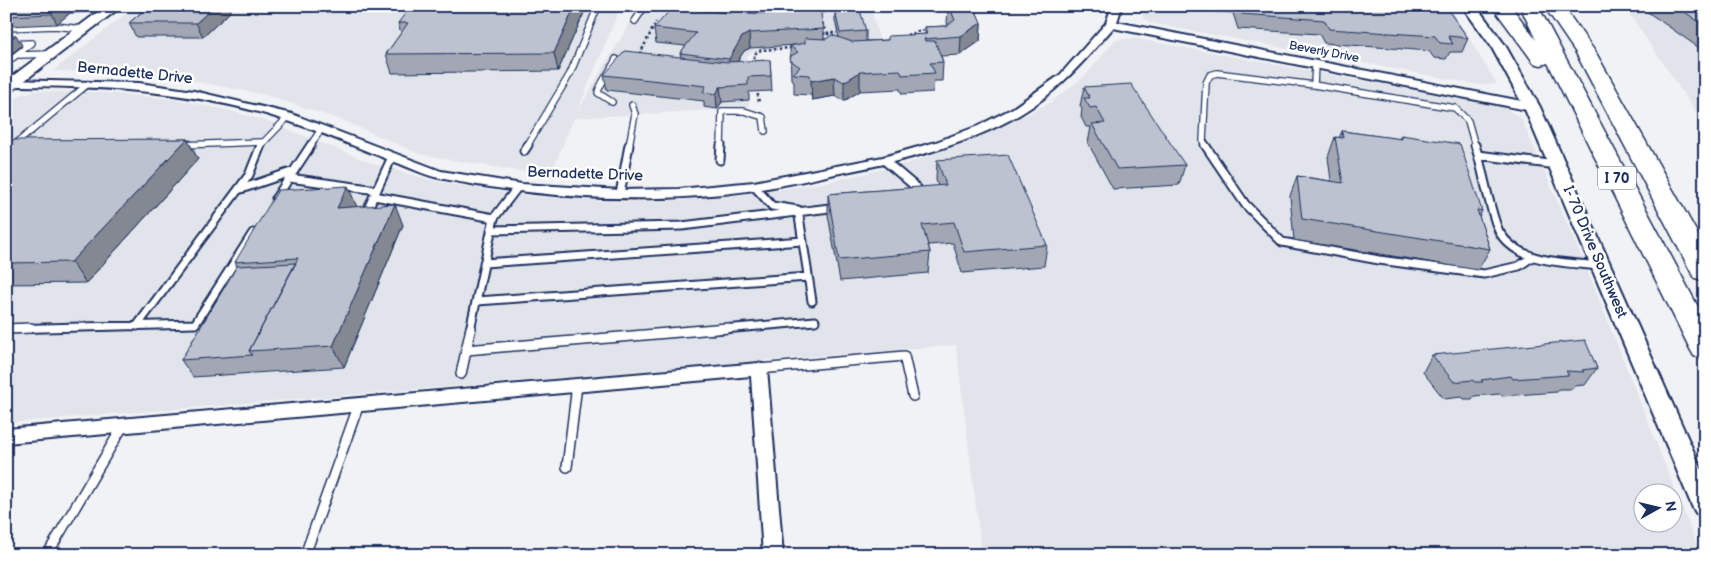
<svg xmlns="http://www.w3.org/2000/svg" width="1711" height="561" viewBox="0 0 1711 561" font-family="'Balsamiq Sans',sans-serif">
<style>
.built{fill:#e1e4ea;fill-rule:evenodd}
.green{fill:#d2d6df;stroke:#76829e}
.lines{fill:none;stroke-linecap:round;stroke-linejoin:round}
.service-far2-casing{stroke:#1b2f5e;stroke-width:8}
.service-far1-casing{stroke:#1b2f5e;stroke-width:11}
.service-casing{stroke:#1b2f5e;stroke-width:12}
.minor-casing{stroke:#1b2f5e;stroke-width:4}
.tertiary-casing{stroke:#1b2f5e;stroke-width:4}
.motorway-casing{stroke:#1b2f5e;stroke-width:3}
.path{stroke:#1b2f5e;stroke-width:2.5;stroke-dasharray:2.5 2.5;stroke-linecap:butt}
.service-far2{stroke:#fff;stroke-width:5.5}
.service-far1{stroke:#fff;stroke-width:7}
.service{stroke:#fff;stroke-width:9}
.minor{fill:#fff;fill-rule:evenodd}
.tertiary{fill:#fff;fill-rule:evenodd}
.motorway{fill:#fff;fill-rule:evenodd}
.wall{fill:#a2a7b3;stroke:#1b2f5e}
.shaded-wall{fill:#848892;stroke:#1b2f5e}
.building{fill:#bcc2d0;stroke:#1b2f5e}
.labels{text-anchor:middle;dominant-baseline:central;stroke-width:5;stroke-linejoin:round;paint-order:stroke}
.far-street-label{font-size:12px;fill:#1b2f5e;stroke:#fff}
.shield{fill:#fff;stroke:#5f6d8e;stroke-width:1}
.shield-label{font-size:14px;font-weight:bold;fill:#1b2f5e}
.street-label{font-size:15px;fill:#1b2f5e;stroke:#fff}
</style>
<rect width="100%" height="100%" fill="#f1f2f5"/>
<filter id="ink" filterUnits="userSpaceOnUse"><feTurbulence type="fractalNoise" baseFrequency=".02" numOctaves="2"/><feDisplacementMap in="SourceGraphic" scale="10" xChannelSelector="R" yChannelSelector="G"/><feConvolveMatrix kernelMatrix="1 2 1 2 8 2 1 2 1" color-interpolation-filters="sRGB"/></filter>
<g filter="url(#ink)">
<path class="built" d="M136,6h485l-44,106 63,-106h230l10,35 -124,9 -9,6 2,52 -175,10 -23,55 -41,-3 -91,-16 -72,-32 -81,-27 -88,-17 -34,-4 -91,-3z
M1140,6h309l48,78 -17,1 -330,-62 -7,-5z
M1624,6h81v119z
M1133,38l370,69 18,11 68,156 112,281h-719l-26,-210 -950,78v-317l16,-12 14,-3 59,1 78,7 54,11 40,11 110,44 61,17 89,14 90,6 52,-1 71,-6 84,-12 85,-20 67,-24 74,-36 37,-29 28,-34zM1644,494h30v30h-30z"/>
<path class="green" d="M746,6h84l1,2c-25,12 -58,3 -85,-2z"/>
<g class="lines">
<g class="service-far2-casing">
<path id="service-far2" d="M58,10l55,-2
M635,21l10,-15
M6,28l49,-2 28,3
M6,44l26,-1 -26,20
M19,55l32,-1
M1315,64l-1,21 141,23 13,13 7,25
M612,102l-14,-9c0,-7 14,-24 18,-34
M181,145l81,-3
M13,146l75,-62
M260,146l28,-29
M310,146l10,-15
M527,146l43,-72 28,-68
M629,146l6,-32 -3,-9
M721,146l1,-35h22l19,6 2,14
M1206,146l-3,-5 3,-58 4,-8 7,-2 97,12"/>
</g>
<g class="service-far1-casing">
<path id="service-far1" d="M181,145h8
M1205,145l40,59 37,38 97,18 105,14 35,-8 13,-9
M1475,145l3,10
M524,151l4,-6
M6,152l9,-7
M720,160l1,-15
M885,161l32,27 2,8
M1557,165l-79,-10c5,17 14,65 22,78 19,31 67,29 99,33
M289,178l88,12
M754,186l18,20 26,4 14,91
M238,190l56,-19
M620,194l9,-49
M374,196l120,22 -24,112
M276,198l35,-53
M365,215l27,-58
M494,218l23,-30
M491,230l191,-4 156,-19
M484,263l319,-22
M477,301l331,-24
M137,326l112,-151 12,-30
M6,329l189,-5 58,-91
M712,330l103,-9"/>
</g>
<g class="service-casing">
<path id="service" d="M6,329l25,-1
M466,350l261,-22
M759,369l145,-13 9,40
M461,374l10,-46
M567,467l10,-82
M47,555l76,-129
M305,555l54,-151
M752,555l19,-2"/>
</g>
<g class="minor-casing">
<path id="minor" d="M1112,6h10l-5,16 415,81 6,4 -6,4 -419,-83c-28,32 -56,65 -94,87 -56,32 -120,47 -184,59 -26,6 -53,12 -80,16 -104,15 -213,9 -316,-12 -15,-3 -30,-11 -44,-16 -37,-14 -73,-30 -110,-42 -91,-30 -184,-34 -279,-34v-6l133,3 55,8 98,23 149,57 81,13 98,6 59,-1 75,-7 129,-25 53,-15 42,-16 35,-18 47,-33 46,-52z
M759,363l6,2 2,4 16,186h-20l-12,-179 -745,67v-14z"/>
</g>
<g class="tertiary-casing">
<path id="tertiary" d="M106,6h16l-111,85 -5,2v-12z
M1462,6h14l29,39 35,62 165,370v40l-9,-4 -4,-7 -168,-399 -33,-61z"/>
</g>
<g class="motorway-casing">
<path id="motorway" d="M1492,6h19l25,34 -16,-34h18l167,314v39l-11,-3 -4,-7 -142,-286 -7,2 -7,-2z
M1544,6h19l33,47 109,194v34l-10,-3 -4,-6 -115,-219z"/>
</g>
<path class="path" d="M818,15l15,-7
M755,17l6,-8
M822,23l6,10h9
M823,34l5,-1 1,7
M907,35l20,-6
M640,54l16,-32
M755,63l-1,-9 7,-4 33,-2
M757,89l2,14"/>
<use href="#service-far2" class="service-far2"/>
<use href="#service-far1" class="service-far1"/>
<use href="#service" class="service"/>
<use href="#minor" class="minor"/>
<use href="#tertiary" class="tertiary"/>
<use href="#motorway" class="motorway"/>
</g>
<path class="wall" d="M149,6h80l2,5 -28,26h-67l-7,-14z
M587,6l-29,65 -166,2 -6,-19 15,-21 -3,-10z
M941,6h33l7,17 -1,18 -20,14 -19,1 2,6 -1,19h-8l-1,11 -31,2 -2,-5 -40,2 -16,10 -9,-5 -23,4 -1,-5 -17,-1v-13l-3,-2 -1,-33 5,-1 -45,3 -6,3 -7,11 33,-2 2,31 -23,1v8l-27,2 -5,7 -13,-2v-6l-97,-11 -3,-15 77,-18 -1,-4 6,-7 -30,-3 -2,-15 76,-15 20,-2v3l74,15v10l15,-2 -4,-16v-10l31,20v10l22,-1 37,-6v-7l21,-1 2,-2 -1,-1 1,-17z
M1157,6h288l23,32 -6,14h-12l-4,7 -12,-1 -5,-7 -105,-8 -5,-9 -81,-5 -5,-16 -75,-5z
M1639,6h66v46z
M6,11l64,2 -13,11 -51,2z
M6,35l16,10 -9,8h-7z
M1084,87l101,78 -6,20 -66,4 -25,-46 3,-16h-5l-5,-10 1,-8 -2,-3z
M1342,131l57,8 2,-4 81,76 -3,6 11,32 -12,21 -184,-30 -4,-44 7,-20 34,5 -3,-24 7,-20 4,1z
M187,139l11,20 -112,124 -80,1v-141z
M937,160l110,85 -3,21 -82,7 -9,-30 -25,2 2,7 -2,21 -88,8 -12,-66v-21l110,-8 -2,-6z
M357,207l46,18 -59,142 -151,10 -12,-17 56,-94 -2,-4z
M1432,355l165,13 -12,17 -11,1 -2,3h-13l-2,3 -55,4 -2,-2 -26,2 -2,3h-8l-2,-2 -18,2 -21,-27z"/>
<path class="shaded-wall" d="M60,6h6l4,7 -13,11 -5,-10z
M215,6h14l2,5 -28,26 -7,-14z
M575,6h12l-29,65 -4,-18z
M981,23l-1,18 -20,14 1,-19z
M749,33l1,15 -6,3 -14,22 -1,-14 13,-22z
M16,35l6,10 -9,8 -6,-11z
M860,72v19l-16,10v-19z
M834,77l1,19 -23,4 -1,-19z
M720,87l2,15 -5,7 -1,-15z
M187,139l11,20 -112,124 -15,-21z
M348,186l9,21 -20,1z
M395,204l8,21 -59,142 -11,-21z"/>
<path class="building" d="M14,6h46l-8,8 -46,2v-5z
M149,6h66l-19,17h-67z
M411,6h164l-21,47 -168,1 22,-31h-10z
M949,6h25l7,17 -20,13 -37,3 1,2h10l8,21 -13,1 5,10 -33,2 -2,-5 -40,2 -16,10 -10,-5 -23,4 -1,-6 -17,-1 7,-7 -10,-7 1,-4 7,-4 -8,-6 15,-3v-5l21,1 6,-4 20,7 36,-2v-4l39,-2 -2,-7 21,-1 9,-6z
M1239,6h206l23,32 -20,-2 5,8 -13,-1 -5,-7 -106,-7 -5,-9 -82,-6z
M1676,6h29v20z
M672,8l58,5 2,-2h18l-2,3 72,-4 4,19 -75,4 -7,4 -13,22 -49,-6 16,-20 -42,-5z
M860,10l6,21 -26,2 -5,-22z
M6,35h10l-10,7z
M625,51l102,11 43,-2 1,16 -23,1v8l-28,2 -4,7 -13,-2 3,-6 -102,-11z
M1131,84l54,81 -68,4 -25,-45 13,-1 -9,-16 -6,1 -6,-10h6l-6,-11z
M1342,131l60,8 -1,-4 59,9 22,67 -5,-1 13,39 -188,-30 -5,-43 46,7 -8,-46 8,1z
M187,139l-116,123 -65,1v-120l4,-3z
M1008,155l39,90 -83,7 -10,-30 -32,3 8,27 -91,8 -11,-66 118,-9 -9,-25z
M348,186l-11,22 58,-4 -62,142 -84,5 49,-93 -63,4 43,-72z
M296,263l-47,88 3,4 -71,5 56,-94z
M1585,340l12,28 -15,2 2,2 -18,-1 3,4 -56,4 -2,-3 -30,4 2,2h-8l-3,-2 -18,2 -22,-27z"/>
</g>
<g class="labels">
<g class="far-street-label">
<text transform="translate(1324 52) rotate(11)">Beverly Drive</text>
</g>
<rect class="shield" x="1598" y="166.5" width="38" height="23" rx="4"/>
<g class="shield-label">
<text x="1617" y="178">I 70</text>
</g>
<g class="street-label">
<text transform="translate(135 73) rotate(6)">Bernadette Drive</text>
<text transform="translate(585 174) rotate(2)">Bernadette Drive</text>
<text transform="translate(1595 252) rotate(67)">I- 70 Drive Southwest</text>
</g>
</g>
<rect width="1711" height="561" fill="none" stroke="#fff" stroke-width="25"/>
<rect x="12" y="12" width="1686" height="536" fill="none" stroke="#1b2f5e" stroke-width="2" filter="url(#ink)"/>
<g transform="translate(1658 508) rotate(82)"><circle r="24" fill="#ffffff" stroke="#a4acbf"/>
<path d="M0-4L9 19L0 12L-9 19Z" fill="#1b2f5e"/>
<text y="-8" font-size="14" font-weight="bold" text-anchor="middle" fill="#1b2f5e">N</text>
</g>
</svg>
